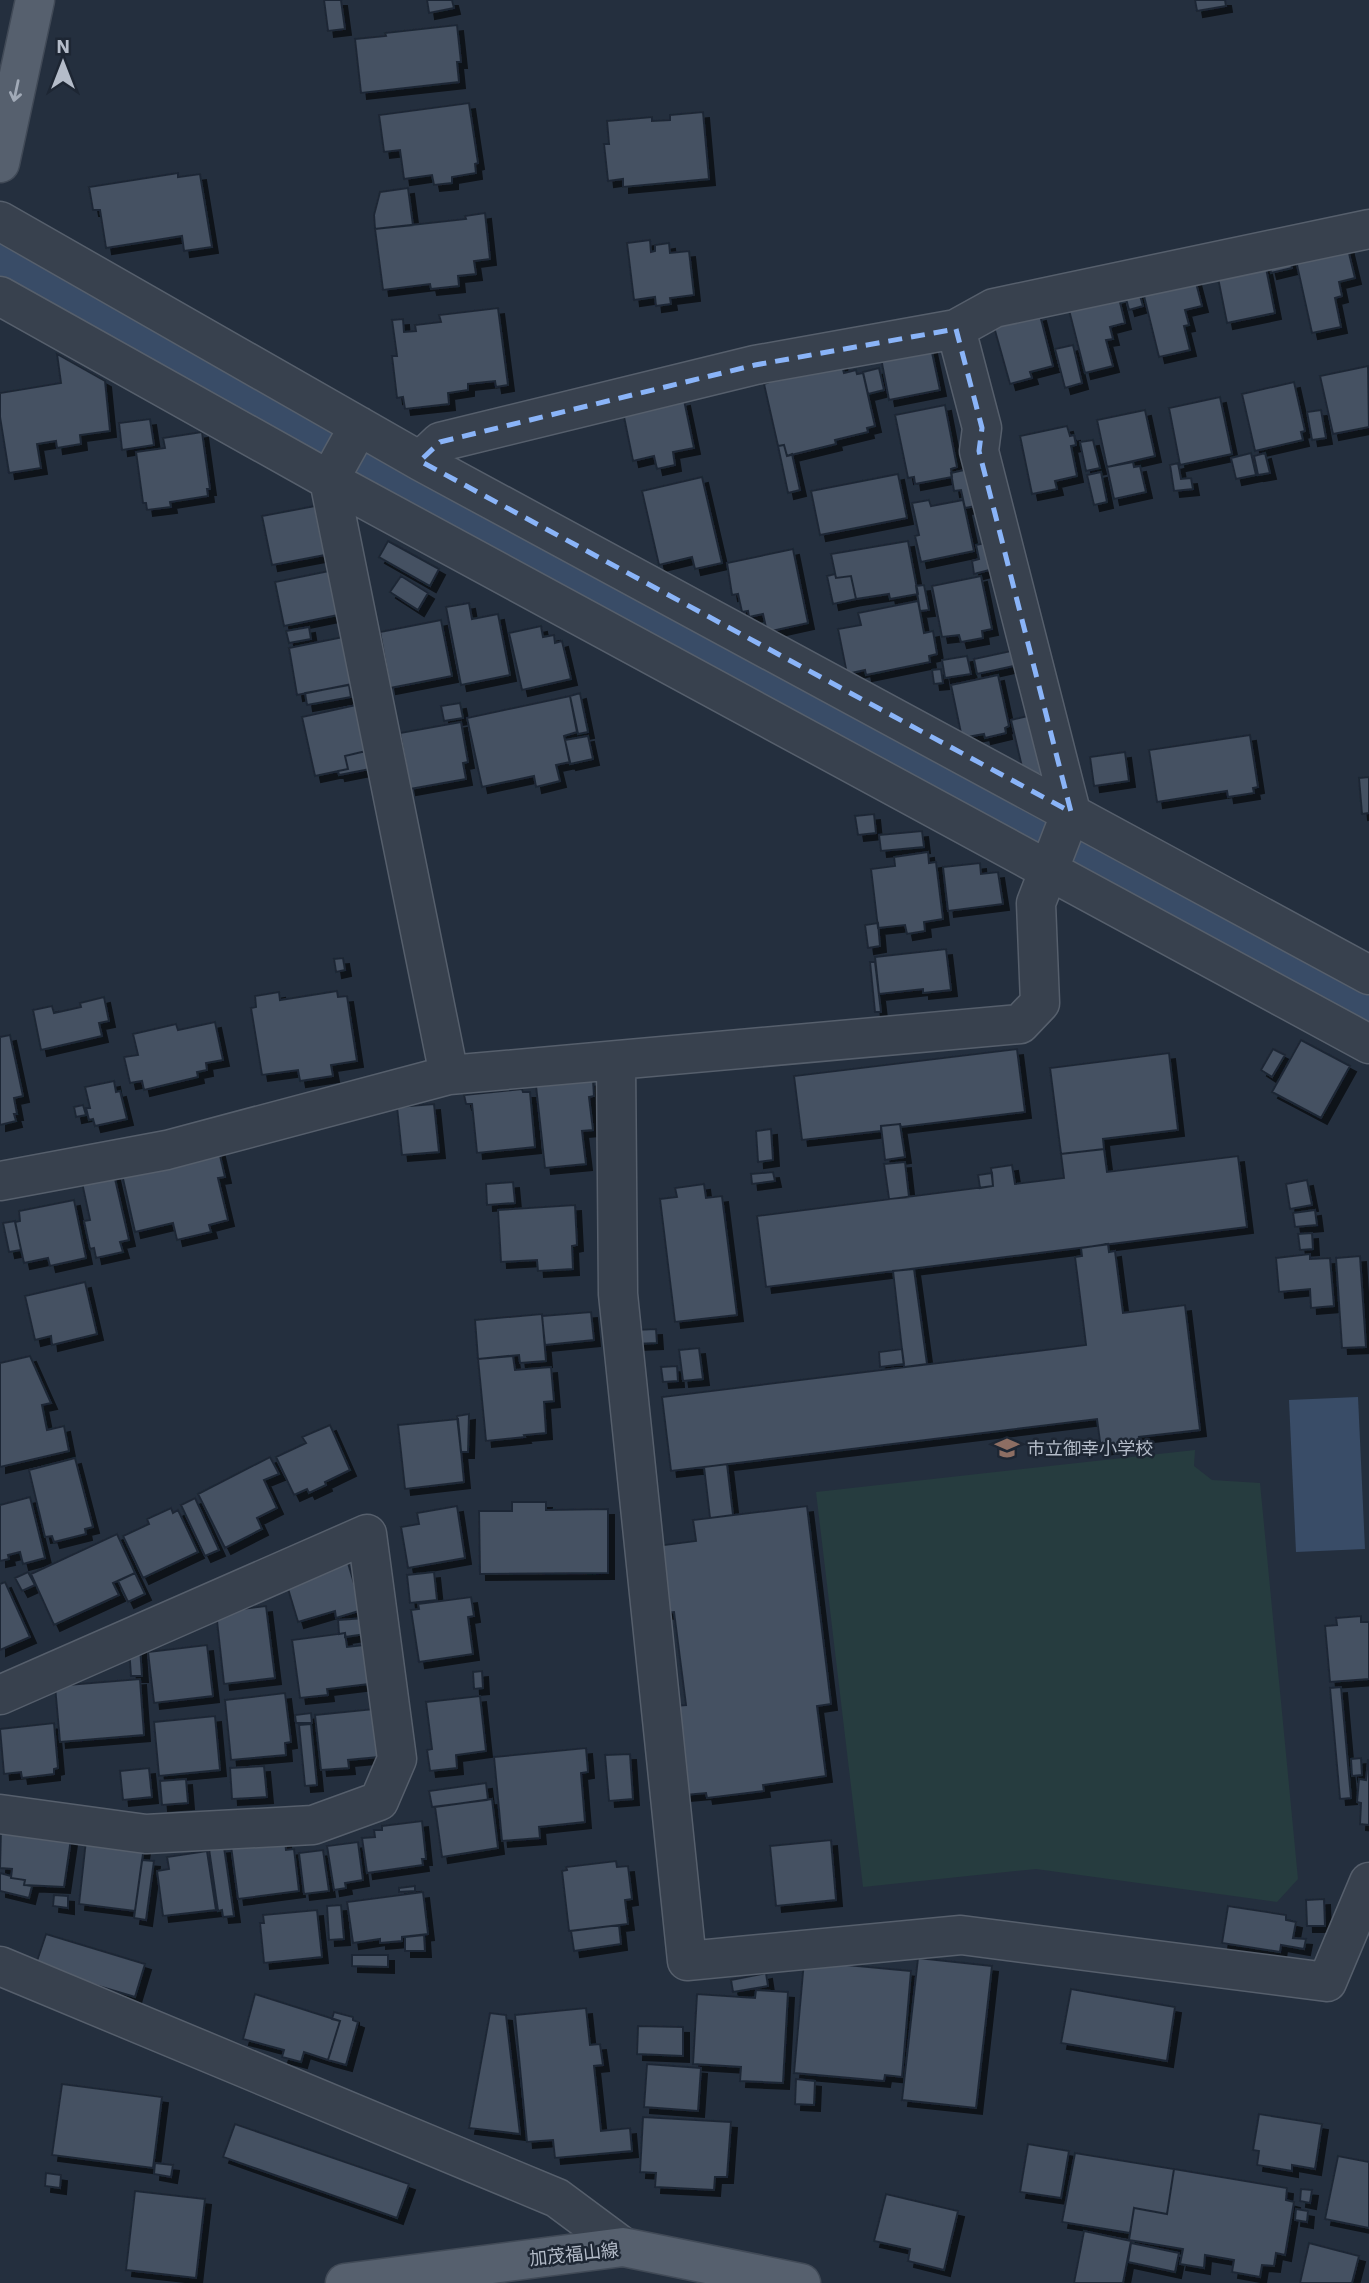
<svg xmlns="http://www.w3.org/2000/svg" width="1369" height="2283" viewBox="0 0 1369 2283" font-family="'IBM Plex Sans','Noto Sans JP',sans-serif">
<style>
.green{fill:#263c3f}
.water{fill:#394c67}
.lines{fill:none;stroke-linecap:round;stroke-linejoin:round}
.river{stroke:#394c67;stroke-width:74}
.building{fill:#455162;stroke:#1f2835;stroke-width:2;filter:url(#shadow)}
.minor-casing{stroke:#565f6c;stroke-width:41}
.major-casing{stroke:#414a57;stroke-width:41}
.minor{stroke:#38414e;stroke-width:38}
.major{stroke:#56606e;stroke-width:38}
.oneway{stroke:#a1aab7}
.marked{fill:none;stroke:#8ab4f8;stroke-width:5;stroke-dasharray:14 9;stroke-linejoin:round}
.labels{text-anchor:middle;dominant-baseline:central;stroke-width:5;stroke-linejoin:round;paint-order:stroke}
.poi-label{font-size:18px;fill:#b4bcc9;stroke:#1d2633;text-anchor:start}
.street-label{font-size:18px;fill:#b4bcc9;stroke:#1d2633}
</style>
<defs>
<filter id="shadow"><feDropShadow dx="6" dy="6" stdDeviation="0" flood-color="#0009"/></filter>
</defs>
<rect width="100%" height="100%" fill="#242f3e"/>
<path class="green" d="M1195,1450l-1,16 18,14 48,3 38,396 -21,23 -241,-33 -173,18 -47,-395z"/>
<path class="water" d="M1358,1397l7,152 -69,3 -7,-152z"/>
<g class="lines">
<path class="river" d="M0,258l1091,606 278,152"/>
</g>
<path class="building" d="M324,0h17l4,29 -17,2z
M427,0h25l2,8 -25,5z
M1195,0h30l1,6 -29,5z
M457,25l4,37h-4l2,20 -98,11 -6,-54 31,-3 -1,-3z
M469,103l9,60 -3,1 1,9 -24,4v6l-18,2 -2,-10 -28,4 -4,-29 -16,2 -5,-37z
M703,112l6,67 -86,8v-8l-15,2 -4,-37h5l-2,-23 45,-4v4l18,-1v-5z
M178,173v4l22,-3 12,73 -28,4 -2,-15 -76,12 -6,-38h-7l-4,-23z
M408,188l5,37 -38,4 -1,-14 6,-23z
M485,213l5,46 -16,2 2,13 -18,2 1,10 -28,3 -1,-5 -47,6 -8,-61 91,-10 -1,-3z
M650,240l1,12 4,-1v-6l14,-2 1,10 19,-2 5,44 -24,3 1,6 -15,2 -1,-9 -21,3 -7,-57z
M1347,245l8,33 -16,4 3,14 -7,2 6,29 -29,6 -17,-77z
M1289,256l3,12 -21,5 -3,-12z
M1265,263l10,50 -48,10 -10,-50z
M1195,279l7,27 -17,4 4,15 -5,1 6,24 -31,7 -16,-65z
M1139,292l4,14 -14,4 -4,-15z
M1119,298l6,25 -15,4 3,12 -7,1 7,26 -28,7 -16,-63z
M498,308l10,77 -12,2 -1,-6 -27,3v6l-20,3 1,11 -44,5 -2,-12 -6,1 -5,-42h5l-5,-36 11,-1 1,13 12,-1 -1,-6 26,-3 -2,-7z
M1040,315l13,51 -23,6 2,6 -22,6 -16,-57z
M930,343l10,47 -51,10 -9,-47z
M1073,345l9,38 -17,5 -10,-39z
M57,354l48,27 5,50 -30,4 1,9 -24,4 -1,-7 -19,3 4,24 -32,5 -9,-56v-24l61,-10z
M840,359l4,14 12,-3 1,4 6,-1 12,53 -8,2 1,4 -33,8 1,4 -49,12 -3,-11 -6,1 -14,-62 5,-2 -1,-7z
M1368,366l1,61 -36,7 -13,-58z
M879,368l5,22 -16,4 -5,-22z
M1294,382l11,49 -4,1 2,8 -48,11 -13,-57z
M1220,397l12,57 -52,11 -11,-57z
M684,400l10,48 -21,4 2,13 -18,4 -3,-13 -21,5 -10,-49z
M945,405l12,62 -6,2 1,8 -37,7 -1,-7 -6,1 -13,-63z
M1145,410l10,46 -48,11 -10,-47z
M1321,410l5,28 -14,2 -5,-28z
M150,419l4,26 -32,5 -3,-27z
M1067,426l3,10 4,-1 2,10 -5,1 6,30 -22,5 2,8 -25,5 -12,-58z
M202,432l8,57h-3l1,7 -38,6 1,5 -24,3 -1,-7h-3l-7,-51 29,-4 -2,-10z
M1093,440l7,28 -14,3 -6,-29z
M784,445l3,11 5,-2 8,36 -12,3 -10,-47z
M1251,453l5,22 -20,4 -5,-21z
M1265,453l5,20 -12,2 -4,-19z
M1133,462l1,5 6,-1 6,26 -32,7 -7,-32z
M1178,463l3,16 10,-1 2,11 -19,2 -4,-26z
M977,467l9,37 -21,4 -4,-18 -7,1 -3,-18z
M1101,472l6,30 -13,3 -7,-30z
M898,474l9,44 -87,17 -9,-44z
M702,477l20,86 -27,6 -3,-12 -33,8 -17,-74z
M929,500l2,6 32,-6 11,51 -53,11 -6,-26 4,-1 -7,-32z
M315,506l10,49 -53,10 -10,-49z
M388,541l51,28 -9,17 -51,-29z
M908,541l10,53 -28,5 -1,-5 -33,5 -5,-23 -15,2 -5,-24z
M994,541l7,26 -27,7 -2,-13 7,-2 -3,-14z
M793,549l15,74 -41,9 -4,-18 -14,3 -1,-6 -6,1 -4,-18 -6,1 -5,-32z
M329,571l9,44 -54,11 -9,-44z
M835,574l1,4 15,-2 5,23 -23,5 -6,-28z
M401,576l27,17 -10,17 -28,-18z
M981,576l11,53 -10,2 1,7 -22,4 -2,-7 -17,2 -10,-51z
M924,585l5,25 -9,1 -4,-25z
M918,601l6,32 9,-2 4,23 -8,2 1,6 -64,13 -1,-5 -18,4 -9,-45 23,-4 -3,-12z
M469,603l3,16 26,-5 12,61 -49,10 -15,-78z
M441,620l11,56 -62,12 -10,-56z
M541,626l2,11 11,-2 1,8 7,-2 9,38 -49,11 -13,-57z
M309,627l2,12 -22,4 -3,-12z
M343,637l9,47 -55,11 -8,-47z
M1020,649l3,15 -46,10 -3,-15z
M967,656l4,18 -26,4 -3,-18z
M941,669l2,14 -9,1 -2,-14z
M998,675l11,51 -4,2 1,5 -21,5 -1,-4 -22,4 -11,-53z
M349,685l2,12 -44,8 -2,-12z
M580,693l8,39 -10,2 -8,-38z
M570,696l7,36 -13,4 6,26 -14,3 4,16 -24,6 -2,-11 -52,11 -15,-69z
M460,703l3,15 -19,3 -3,-15z
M356,705l10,46 -21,5 3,13 -33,7 -13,-59z
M1036,714l14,58 -15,3 -13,-8 -11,-47z
M461,722l7,40 -5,1 3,16 -56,10 -10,-56z
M1250,735l8,52 -5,1 1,5 -26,4 -1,-6 -70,11 -8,-52z
M588,736l5,23 -23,5 -5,-24z
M366,751l4,18 -31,6 -1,-4 10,-2 -3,-13z
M1125,752l4,29 -35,5 -4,-29z
M1369,777v36l-7,1 -3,-36z
M874,814l2,19 -18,2 -3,-19z
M922,831l2,16 -43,4 -2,-16z
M928,852l1,11 7,-1 7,57 -19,3 1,9 -18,3 -2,-9 -27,3 -7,-59 24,-3 -1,-9z
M980,863l1,11 17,-2 5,32 -55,7 -5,-44z
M878,923l2,23 -12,2 -3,-23z
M946,949l5,41 -28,3v-4l-44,5 -4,-37z
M343,958l2,12 -9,2 -2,-13z
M870,962h5l6,50h-6z
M337,991l1,6 9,-1 10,65 -26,4 2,11 -33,5 -2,-11 -36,5 -11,-67 5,-1 -1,-11 24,-4 1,8z
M104,997l5,24 -10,2 3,13 -61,14 -8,-40 19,-4 2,7 27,-6 -1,-4z
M215,1022l8,38 -17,3 1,7 -10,2 1,5 -54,13 -2,-9 -12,2 -6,-26 14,-2 -5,-21 43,-10 2,6z
M10,1035l13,61 -9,2 3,16h-3l2,7 -16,4v-88z
M1301,1040l49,26 -29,52 -49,-26z
M1017,1049l8,63 -124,15 -1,-3 -19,2v5l-79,9 -8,-64z
M1273,1049l12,6 -13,22 -11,-7z
M1169,1053l9,77 -75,9 1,10 -43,5 -11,-86z
M593,1080l1,16 -5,1 4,33 -11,1 4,33 -41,4 -9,-82z
M114,1081l2,11 4,-1 7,28 -32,7 -2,-7 -4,1 -3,-12h4l-5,-21z
M522,1089l1,3h7l5,55 -58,6 -5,-49h-6l-2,-9z
M434,1104l5,48 -37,3 -5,-48z
M83,1105l3,10 -10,2 -2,-10z
M900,1124l5,33 -20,3 -4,-34z
M771,1129l2,31 -15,2 -2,-31z
M218,1147l7,30 -7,1 10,42 -19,5 2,7 -34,8 -4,-17 -38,9 -14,-62z
M1104,1149l3,23 131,-16 9,71 -481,60 -9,-71 236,-30 -2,-18 21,-3 3,19 49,-6 -3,-24z
M905,1162l4,35 -20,2 -5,-35z
M113,1170l16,70 -9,2 3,10 -27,6 -2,-10 -4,1 -6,-28 6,-1 -9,-42z
M773,1172l2,9 -23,3 -1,-10z
M992,1173l1,13 -13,2 -2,-13z
M1307,1180l5,25 -22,4 -4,-25z
M513,1182l2,21 -28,2 -1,-21z
M704,1184l2,14 16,-2 15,119 -62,7 -15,-123 17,-2 -2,-9z
M74,1200l12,58 -36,8 -2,-8 -24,5 -9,-41 5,-1 -1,-10z
M575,1205l2,40 -5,1 1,23 -35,2 -1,-11 -36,2 -3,-52z
M1315,1210l2,15 -22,2 -2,-14z
M15,1221l6,29 -12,2 -6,-29z
M1312,1233l1,16 -13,1 -2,-16z
M1108,1244l1,8 6,-1 8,62 62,-8 15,125 -61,7 1,7 -39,5 -4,-30 -426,52 -9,-74 424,-52 -11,-88 7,-1 -1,-8z
M1310,1254v5l20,-1 4,48 -23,2 -1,-19 -31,3 -3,-34z
M1360,1256l6,91 -24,1 -6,-90z
M914,1269l13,95 -23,3 -11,-96z
M85,1282l12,52 -45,11 -1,-9 -16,4 -10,-44z
M591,1312l3,28 -49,5 -3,-29z
M542,1314l4,47 -26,2 -1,-8 -41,4 -3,-39z
M656,1329l1,14 -22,1 -1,-14z
M699,1348l4,31 -20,2 -4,-31z
M902,1349l2,15 -24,3 -1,-15z
M30,1356l21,47 -9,2 5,25 17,-4 5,25 -69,16v-104z
M513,1356l2,14 36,-3 3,34 -10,1 2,31 -22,2 1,2 -39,4 -8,-82z
M677,1366l1,15 -15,1 -2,-15z
M469,1414l-1,38h-7l-4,-36z
M458,1419l6,63 -59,7 -7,-64z
M330,1425l20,45 -25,12 1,3 -17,8 -2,-4 -13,6 -18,-38 30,-14 -4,-6z
M270,1457l9,17 -15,6 13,28 -20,10 5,11 -37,19 -27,-54z
M75,1458l18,69 -8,2 1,5 -32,8 -2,-6 -7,1 -16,-67z
M727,1464l6,51 -23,3 -6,-51z
M30,1497l15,61 -22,6 -3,-12 -12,3 1,4 -9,2v-56z
M195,1498l24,52 -14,6 -24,-51z
M512,1502h34v8l62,-1v64l-128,1 -1,-63h33z
M457,1506l8,52 -57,10 -7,-41 18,-3 -2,-11z
M807,1506l24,198 -14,2 9,70 -63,9 1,6 -57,7 -1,-5 -21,2 -11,-89 12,-1 -12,-93 -10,1 -8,-67 40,-5 -3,-21z
M171,1508l2,5 5,-3 20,42 -55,26 -20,-42 26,-12 -2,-5z
M117,1534l18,39 -22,10 6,12 -65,30 -23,-51z
M348,1563l14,47 -26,8 -1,-7 -37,11 -12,-40z
M28,1572l7,13 -13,6 -7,-13z
M434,1572l3,28 -27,3 -3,-28z
M135,1573l10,21 -17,8 -10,-21z
M5,1582l25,55 -30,13v-66z
M471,1597l3,19 -6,1 5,37 -54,8 -8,-52 8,-1 -1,-5z
M266,1606l9,72 -51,6 -8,-72z
M1361,1616v6h8v57l-39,3 -5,-56 12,-1 -1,-7z
M365,1618l1,16 -21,3v-4l-6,1 -1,-14z
M345,1633l2,14 17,-2 5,39 -42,5 1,6 -28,3 -8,-58z
M207,1645l6,51 -59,7 -6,-51z
M140,1647l2,29h-11l-2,-28z
M482,1671l1,17 -9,1 -1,-17z
M140,1679l4,56 -84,7 -5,-56z
M1341,1687l10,111 -11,1 -10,-111z
M285,1693l6,49 -6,1 1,12 -55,5 -6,-60z
M480,1696l6,55 -30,4 1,13 -27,3 -3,-21 5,-1 -6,-47z
M374,1709l5,48 -31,3 1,8 -28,2 -6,-55z
M311,1713l1,10h-16l-1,-8z
M215,1716l5,54 -61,6 -5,-54z
M54,1723l4,45 -4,1v5l-32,4 -1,-6 -17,2 -4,-45z
M311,1724l6,61 -12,1 -6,-61z
M586,1748l2,24 -7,1 4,49 -46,5 1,11 -38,3 -8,-84z
M630,1754l3,45 -24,2 -4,-46z
M1361,1758l1,17 -10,1 -1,-17z
M1368,1760h1v65l-9,-1 1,-21 -4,-1 2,-23 7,1z
M264,1766l3,31 -35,2 -2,-31z
M149,1768l3,29 -29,3 -3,-29z
M186,1779l2,24 -26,2 -2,-24z
M486,1783l2,17 -56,7 -3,-16z
M492,1799l6,49 -56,9 -7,-50z
M422,1821l4,38h-4l1,6 -56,8 -5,-35 13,-1 -1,-7h8v-4z
M1,1829l70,10 -7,48 -40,-2 1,-5 -14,-2 1,-9 -12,-1z
M86,1840l58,7 -9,64 -56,-7z
M285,1840l1,10 8,-1 5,42 -61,8 -7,-53z
M831,1840l5,60 -60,6 -6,-60z
M358,1842l5,38 -18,3 1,5 -12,2 -7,-44z
M224,1847l10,69 -11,1 -1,-7 -4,1 -9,-62z
M323,1850l6,41 -25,3 -5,-41z
M207,1851l9,59 -53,6 -6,-45 12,-2 -2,-12z
M142,1860l12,1 -8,59 -12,-2z
M616,1861l1,6 11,-1 4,33 -7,1 3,24 -59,7 -7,-60 5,-1 -1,-3z
M0,1873l11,3v2l14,2 -1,5 8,1 -3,12 -29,-7z
M415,1886v5l-16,1v-4z
M423,1892l5,42 -26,3v4l-22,2v-4l-27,4 -6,-41z
M54,1895l14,1v12l-15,-2z
M1324,1899l1,27h-18l-1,-26z
M341,1905l3,34 -15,1 -2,-34z
M1228,1906l58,9v5l10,2 -3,16 13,1 -2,10 -23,-4 -1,7 -58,-9z
M317,1910l5,47 -58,6 -4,-40h4l-1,-8z
M619,1925l2,19 -47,7 -3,-20z
M46,1934l99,30 -10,33 -100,-30z
M424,1935l1,16h-20v-14z
M352,1955h36v12l-36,-1z
M918,1958l74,8 -16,142 -74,-8z
M804,1961l107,10 -9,106 -17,-2 -1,6 -90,-8z
M766,1973l2,13 -35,6 -2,-12z
M1071,1989l104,18 -8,54 -106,-18z
M756,1990l32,2 -5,91 -43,-2 1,-14 -48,-3 4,-70 58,4z
M255,1994l85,27 -12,39 -24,-8 -3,10 -19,-5 2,-7 -41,-11z
M586,2008l4,37 10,-1 3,21 -9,1 7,65 29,-3 2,23 -77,7 -2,-18 -26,2 -12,-127z
M334,2012l19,5v3l5,2 -12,43 -18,-5 12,-39 -8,-2z
M490,2013l16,2 14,119 -51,-6z
M638,2026l45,1v29l-46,-2z
M647,2064l54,4 -3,43 -54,-4z
M796,2079l19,2 -1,24 -19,-1z
M62,2084l100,13 -9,71 -101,-13z
M1259,2114l63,10 -7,45 -23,-4v6l-35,-6 2,-14 -6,-1z
M643,2117l88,5 -4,55h-12l-1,13 -59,-3 1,-14 -16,-1z
M235,2124l174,60 -12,34 -174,-61z
M1028,2144l41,7 -8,47 -41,-6z
M1075,2153l99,16 -7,45 -33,-6 -4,25 -68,-11z
M1338,2156l31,6v66l-44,-9z
M155,2163l18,2 -2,12 -17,-3z
M1174,2169l113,19 -1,12 8,2 -9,53 -9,-2 -2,13 -12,-1 -2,12 -28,-5 2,-12 -29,-5 -1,13 -24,-4 3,-15 -54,-9 5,-32 33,6z
M46,2173l15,2 -1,13 -15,-2z
M1301,2189l11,1 -2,13 -10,-2z
M135,2191l70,8 -9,79 -70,-8z
M886,2194l72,17 -14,59 -36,-9 2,-12 -36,-8z
M1296,2209l12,2 -1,11 -12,-2z
M1084,2231l47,10 -8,42h-49z
M1131,2243l48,10 -4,19 -47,-10z
M1309,2243l50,13 -7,27h-52z"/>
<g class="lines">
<g class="minor-casing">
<path id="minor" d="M0,221l420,240 949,514
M0,296l329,184 1040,564
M359,426l-30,54 120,595
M420,461l20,-19 315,-77 201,-36 38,-21 375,-79
M616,1061l2,233 69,667 274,-26 366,47 42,-100
M0,1181l167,-31 282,-75 571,-51 20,-21 -4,-100 35,-91 -92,-361 3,-23 -26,-99
M0,1695l367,-161 30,225 -18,42 -66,24 -167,9 -146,-20
M0,1966l557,232 66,49"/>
</g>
<g class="major-casing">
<path id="major" d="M0,163l35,-163
M345,2283l278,-36 178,36"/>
</g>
<use href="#minor" class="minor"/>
<use href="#major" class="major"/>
</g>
<defs><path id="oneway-shaft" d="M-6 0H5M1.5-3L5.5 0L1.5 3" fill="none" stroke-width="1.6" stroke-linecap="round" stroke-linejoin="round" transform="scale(1.75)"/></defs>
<use class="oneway" href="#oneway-shaft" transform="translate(16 91) rotate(102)"/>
<path class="marked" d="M956,329l26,99 -3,23 92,361 -651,-351 20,-19 315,-77z"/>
<defs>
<g id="school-bare" transform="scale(1.89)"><path d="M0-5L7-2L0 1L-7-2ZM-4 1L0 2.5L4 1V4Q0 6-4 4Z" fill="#8d6e63" stroke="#1d2633" stroke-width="2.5" paint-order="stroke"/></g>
</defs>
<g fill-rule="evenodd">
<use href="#school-bare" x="1007" y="1448"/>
</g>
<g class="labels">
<g class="poi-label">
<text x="1027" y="1448">市立御幸小学校</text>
</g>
<g class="street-label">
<text transform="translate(574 2254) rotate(-6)">加茂福山線</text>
</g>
</g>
<g transform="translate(63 63)" stroke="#1d2633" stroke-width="5" paint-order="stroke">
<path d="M0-5L12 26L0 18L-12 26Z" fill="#b4bcc9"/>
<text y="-10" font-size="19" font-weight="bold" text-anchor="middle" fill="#b4bcc9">N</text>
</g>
</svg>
